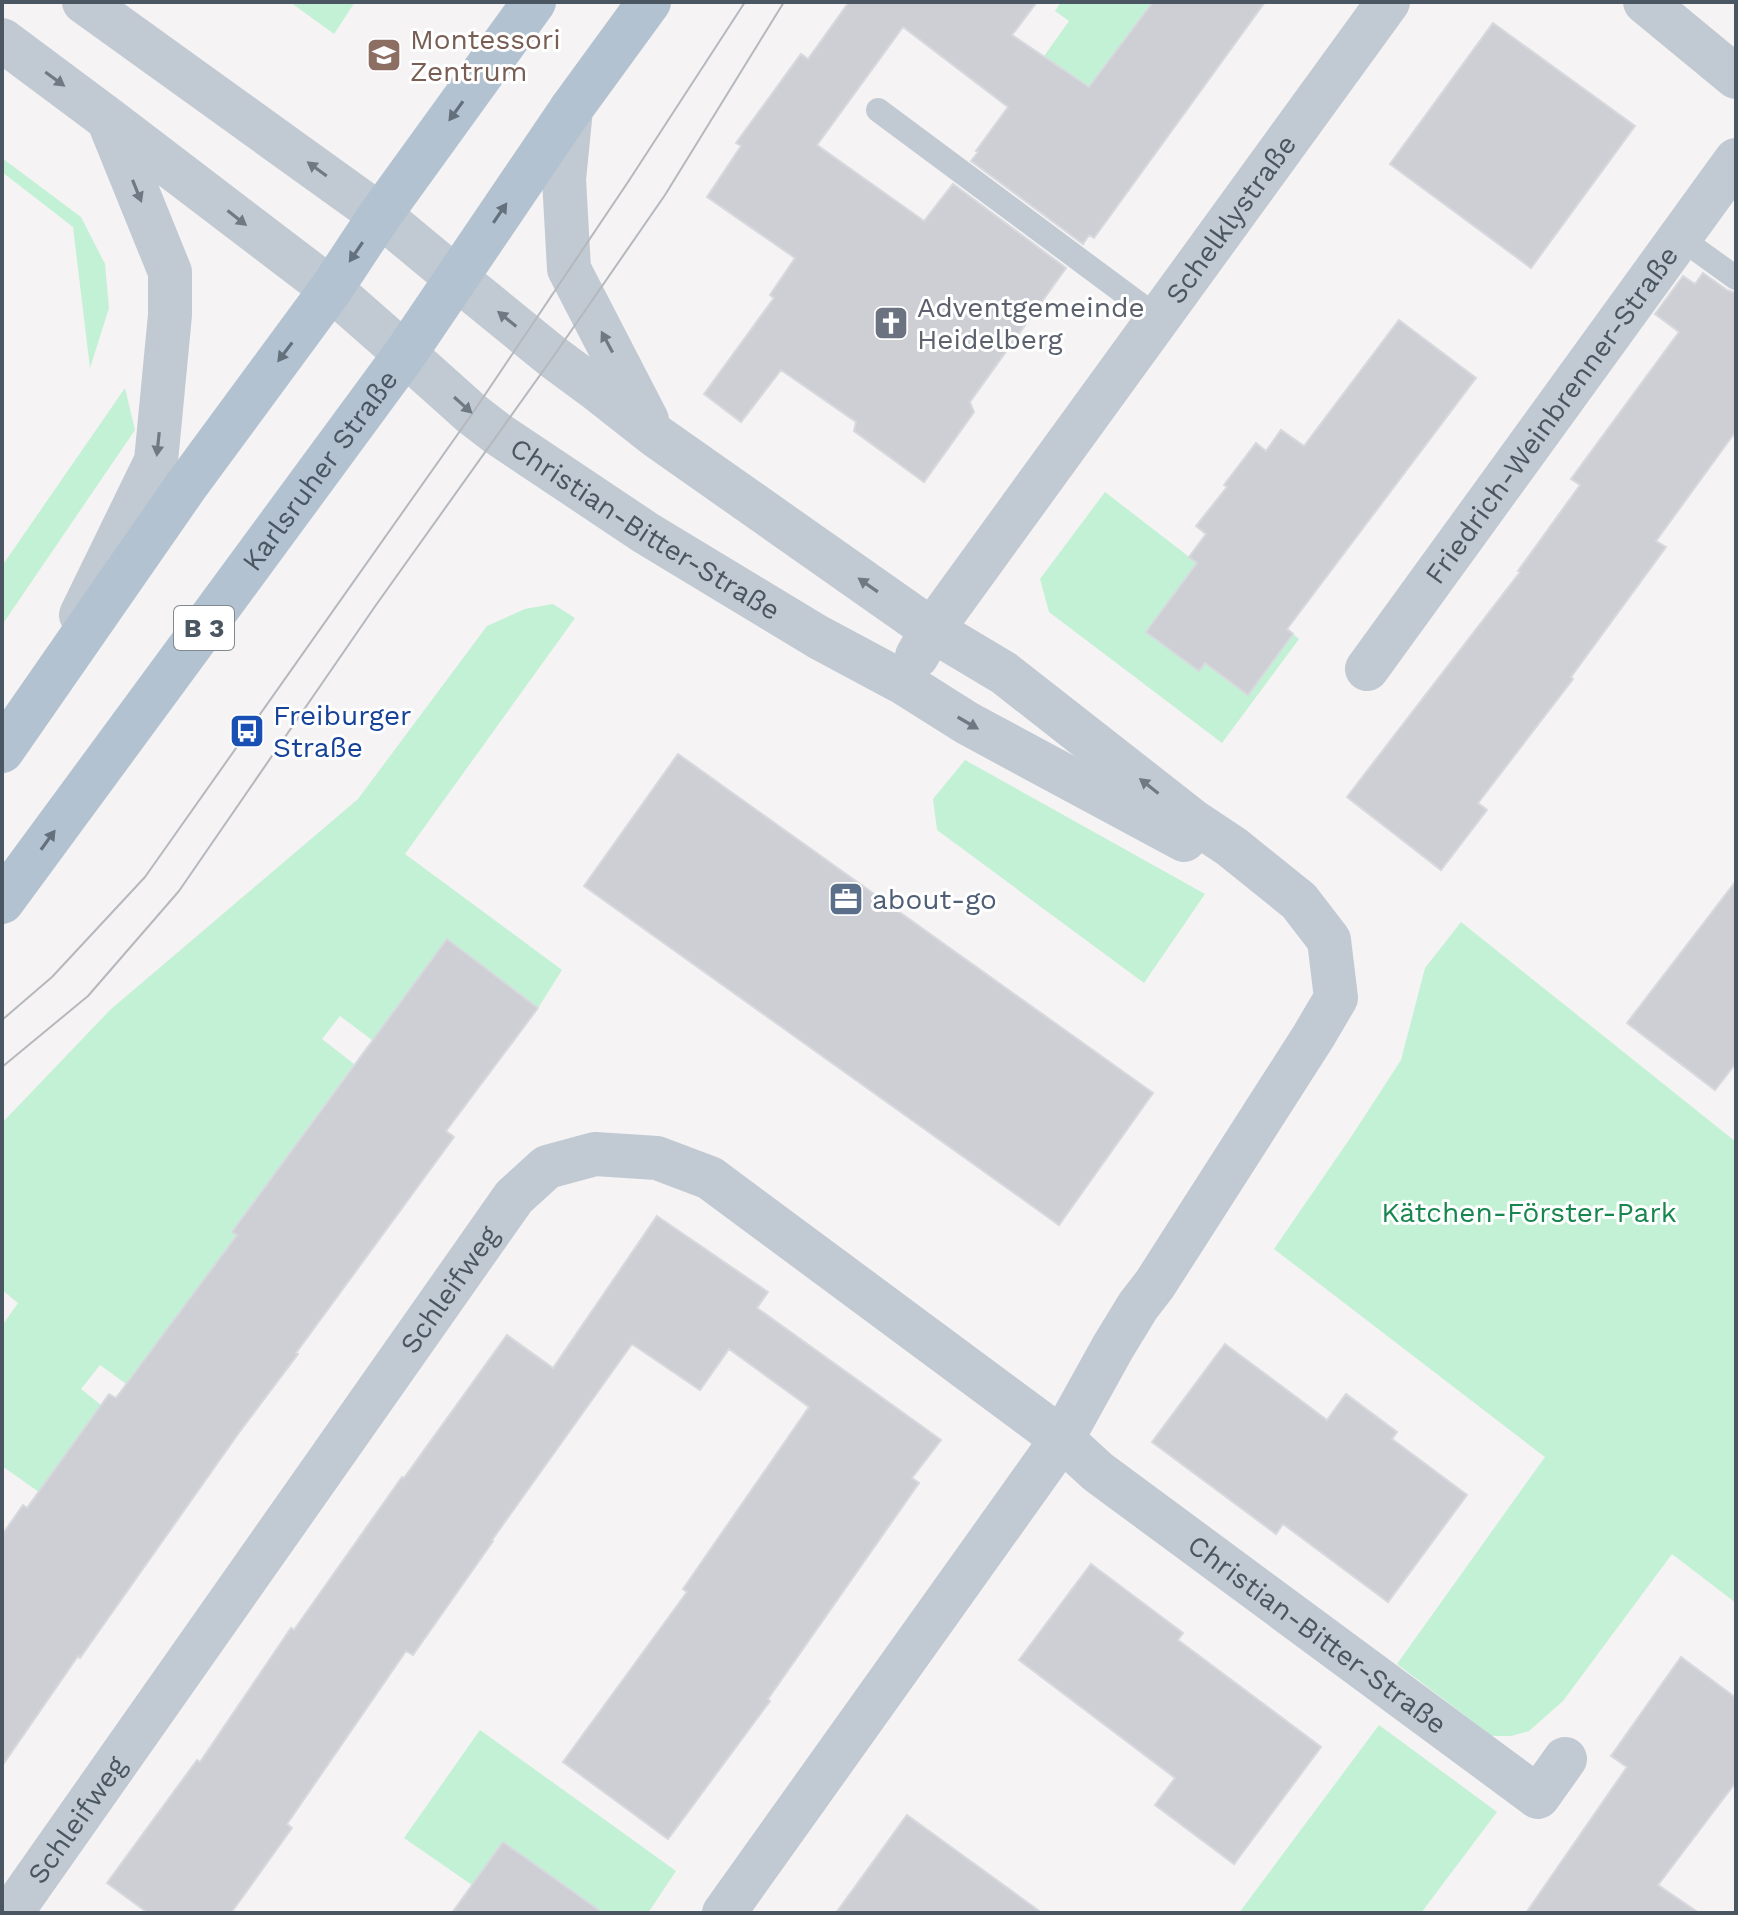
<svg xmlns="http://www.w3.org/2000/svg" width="1738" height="1915" viewBox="0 0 1738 1915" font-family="'Work Sans',sans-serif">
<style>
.green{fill:#c3f1d5}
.building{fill:#cdcfd5;stroke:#d7d9de;stroke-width:2}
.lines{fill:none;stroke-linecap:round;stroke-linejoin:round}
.service{stroke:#c1cad2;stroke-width:24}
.minor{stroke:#c1cad2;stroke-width:44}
.tertiary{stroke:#c1cad2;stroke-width:44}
.primary{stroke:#b3c2d1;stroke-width:44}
.tram{stroke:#b5b8bd;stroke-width:2}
.oneway{fill:#6e7983}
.oneway2{fill:#64717d}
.labels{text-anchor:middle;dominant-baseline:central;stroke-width:6;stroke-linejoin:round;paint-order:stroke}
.shield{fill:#fff;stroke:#808990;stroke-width:2}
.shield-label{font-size:26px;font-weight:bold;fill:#4a5661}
.education-label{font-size:28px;fill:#785e54;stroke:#fff;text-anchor:start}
.street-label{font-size:28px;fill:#4a5661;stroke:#fff}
.worship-label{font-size:28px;fill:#5b616d;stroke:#fff;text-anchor:start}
.transit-label{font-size:28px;fill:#164399;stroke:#fff;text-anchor:start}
.service-label{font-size:28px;fill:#4e5e75;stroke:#fff;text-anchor:start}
.park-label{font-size:28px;fill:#17864f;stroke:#fff}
</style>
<rect width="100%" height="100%" fill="#f5f3f3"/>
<path class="green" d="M290,2h65l-21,32z
M1061,2h92l-104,141 -44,-32 64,-90 -14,-10z
M2,158l79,59 24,47 4,44 -19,60 -17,-141 -71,-55z
M125,388l10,42 -133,195v-59z
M1105,492l92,71 -51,69 53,39 6,-8 42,32 46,-61 6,5 -77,104 -173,-131 -9,-33z
M553,604l22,14 -170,236 157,116 -24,38 -90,-68 -57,75 39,30 -18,25 -72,-54 -18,23 32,25 -122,167 43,32 -22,32 -39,-29 -88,118 -26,-19 -19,24 20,16 -49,69 35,52 -85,-60v-140l16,-23 -16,-13v-167l108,-113 248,-211 129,-173 38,-17z
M965,760l240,134 -61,89 -207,-153 -4,-31z
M1461,922l275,220v461l-64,-49 -109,147 -34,30 -18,5h-19l-95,-72 148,-207 -271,-208 79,-115 48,-74 24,-92z
M1379,1725l118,87 -76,101h-182z
M480,1730l196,141 -28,42h-46l-130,-28 -68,-47z"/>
<path class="building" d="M849,2h188l-25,33 77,52 64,-85h112l-171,236 -5,-3 -6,9 -112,-83 7,-9 -2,-1 32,-44 -105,-80 -86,118 107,76 29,-37 113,84 -96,134 4,10 -50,70 -70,-51 2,-9 -75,-52 -40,52 -37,-28 70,-96 -4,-3 25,-37 -88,-61 34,-51 -5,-3 65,-89 7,5z
M1493,23l142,103 -104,142 -141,-104z
M1703,273l24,17 9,3v138l-80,110 10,6 -95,130 2,2 -95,124 9,7 -46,60 -94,-73 173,-225 -2,-1 62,-86 -9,-6 108,-147 -24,-18 28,-38 12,8z
M1399,320l77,58 -189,251 6,5 -45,61 -43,-32 -6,8 -53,-39 51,-69 -8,-6 17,-23 -10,-8 31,-39 -3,-2 32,-42 10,8 15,-21 23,16z
M678,754l475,339 -94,132 -475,-339z
M1736,881v182l-21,27 -88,-67z
M447,939l91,69 -92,123 8,6 -158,216 2,1 -60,80 -158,224 -2,-2 -76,110v-231l21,-30 4,3 82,-114 7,4 121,-163 -5,-3z
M657,1216l111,76 -11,16 184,132 -29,38 7,5 -151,216 2,2 -102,138 -105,-77 124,-170 -4,-3 126,-182 -80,-58 -29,41 -68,-46 -140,196 1,1 -80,114 -7,-4 -119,173 5,4 -61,85h-83l-41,-30 90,-123 3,2 91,-134 3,2 108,-153 2,1 103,-143 46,33z
M1225,1344l102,76 19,-26 51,38 -5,7 75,56 -79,107 -105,-78 -7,10 -124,-92z
M1091,1564l92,69 -5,7 143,107 -87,117 -79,-59 20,-27 -156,-118z
M1681,1657l55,41v84l-78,103 41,28h-173l101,-146 -16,-11z
M907,1815l135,98h-206z
M503,1842l100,71h-151z"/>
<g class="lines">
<path class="service" d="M878,110l280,208
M1679,237l57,41"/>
<g class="minor">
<path d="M1645,2l91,75"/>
<path d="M571,109l-7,70 5,90 78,151"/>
<path d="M456,278l97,79 42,31 61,48 276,194 72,43 189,148 39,26 67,54 30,39 7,58 -23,39 -158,247 -17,22 -25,41 -51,92 -338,474"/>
<path id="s1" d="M405,354l67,60 26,20 148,99 172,104 84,45 65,41 217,117"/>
<path id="s2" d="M917,656l15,-26 456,-628"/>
<path id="s3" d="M1367,669l369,-509"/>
<path id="s4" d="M11,1913l503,-716 33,-30 48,-13 62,4 53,20 352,261 36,33 440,325 27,-38"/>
</g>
<path class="tertiary" d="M84,2l296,213 76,63
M2,40l106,79 223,170 74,65
M81,615l75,-154 14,-146v-43l-62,-153"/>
<g class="primary">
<path d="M2,751l184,-265 145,-197 49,-74 154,-213"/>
<path id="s5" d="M2,902l403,-548 166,-245 78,-107"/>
</g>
<path class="tram" d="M2,1020l50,-43 93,-100 327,-463 156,-232 117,-180
M2,1067l86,-71 91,-105 197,-286 177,-248 112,-162 119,-193"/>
</g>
<defs><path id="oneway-solid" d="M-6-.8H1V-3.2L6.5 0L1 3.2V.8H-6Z" transform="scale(2)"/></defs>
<g class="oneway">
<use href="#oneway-solid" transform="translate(55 79) rotate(36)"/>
<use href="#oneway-solid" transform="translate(317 169) rotate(-144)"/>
<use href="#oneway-solid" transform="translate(137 191) rotate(68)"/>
<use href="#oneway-solid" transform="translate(237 218) rotate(38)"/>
<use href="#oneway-solid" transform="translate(507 319) rotate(-141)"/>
<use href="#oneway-solid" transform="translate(607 342) rotate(-118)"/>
<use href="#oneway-solid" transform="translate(463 405) rotate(42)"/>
<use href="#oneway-solid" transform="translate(158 444) rotate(96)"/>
<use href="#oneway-solid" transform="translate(868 585) rotate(-145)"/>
<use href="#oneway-solid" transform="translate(968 723) rotate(30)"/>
<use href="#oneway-solid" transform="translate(1149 786) rotate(-142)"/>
</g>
<g class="oneway2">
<use href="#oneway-solid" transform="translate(456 111) rotate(126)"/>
<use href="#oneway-solid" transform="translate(500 213) rotate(-56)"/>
<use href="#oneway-solid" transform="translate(356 252) rotate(124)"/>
<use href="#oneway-solid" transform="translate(285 352) rotate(127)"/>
<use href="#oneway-solid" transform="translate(48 840) rotate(-54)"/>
</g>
<defs>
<g id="school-square" transform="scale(1.8)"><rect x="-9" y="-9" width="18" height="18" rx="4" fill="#8d6e63" stroke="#fff"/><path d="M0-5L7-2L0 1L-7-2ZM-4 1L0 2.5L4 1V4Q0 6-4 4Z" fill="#fff"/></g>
<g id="church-square" transform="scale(1.8)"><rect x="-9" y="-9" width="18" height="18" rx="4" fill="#6b7280" stroke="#fff"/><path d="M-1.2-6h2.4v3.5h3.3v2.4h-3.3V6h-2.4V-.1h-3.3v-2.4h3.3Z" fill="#fff"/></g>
<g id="bus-square" transform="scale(1.8)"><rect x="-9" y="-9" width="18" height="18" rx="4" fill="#1a4fb4" stroke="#fff"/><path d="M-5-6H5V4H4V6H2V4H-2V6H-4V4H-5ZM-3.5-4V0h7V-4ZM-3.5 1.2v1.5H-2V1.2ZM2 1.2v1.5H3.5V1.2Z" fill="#fff"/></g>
<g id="office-square" transform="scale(1.8)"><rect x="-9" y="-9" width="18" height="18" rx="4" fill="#5c6f8a" stroke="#fff"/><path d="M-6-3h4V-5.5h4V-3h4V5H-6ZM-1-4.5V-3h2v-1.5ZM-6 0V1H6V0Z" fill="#fff"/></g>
</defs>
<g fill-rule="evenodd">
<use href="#school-square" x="384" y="55"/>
<use href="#church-square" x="891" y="323"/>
<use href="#bus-square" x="247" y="731"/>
<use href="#office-square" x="846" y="899"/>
</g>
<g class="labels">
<rect class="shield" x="174" y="606" width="60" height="44" rx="6"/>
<g class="shield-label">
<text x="204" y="628">B 3</text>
</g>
<g class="education-label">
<text x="410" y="39">Montessori<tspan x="410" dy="32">Zentrum</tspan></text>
</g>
<g class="street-label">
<text stroke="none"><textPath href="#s2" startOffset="538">Schelklystraße</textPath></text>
<text stroke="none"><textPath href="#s3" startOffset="314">Friedrich-Weinbrenner-Straße</textPath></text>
<text stroke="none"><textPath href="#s5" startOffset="536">Karlsruher Straße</textPath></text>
<text stroke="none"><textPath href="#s1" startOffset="298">Christian-Bitter-Straße</textPath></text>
<text stroke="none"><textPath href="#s4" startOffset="762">Schleifweg</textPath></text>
<text stroke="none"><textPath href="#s4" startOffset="1848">Christian-Bitter-Straße</textPath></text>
<text stroke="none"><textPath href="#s4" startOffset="114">Schleifweg</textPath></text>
</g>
<g class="worship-label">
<text x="917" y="307">Adventgemeinde<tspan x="917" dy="32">Heidelberg</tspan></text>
</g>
<g class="transit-label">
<text x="273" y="715">Freiburger<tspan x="273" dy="32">Straße</tspan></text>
</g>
<g class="service-label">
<text x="872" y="899">about-go</text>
</g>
<g class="park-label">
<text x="1529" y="1212">Kätchen-Förster-Park</text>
</g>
</g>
<rect width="1738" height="1915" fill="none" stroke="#4a5661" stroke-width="8"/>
</svg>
